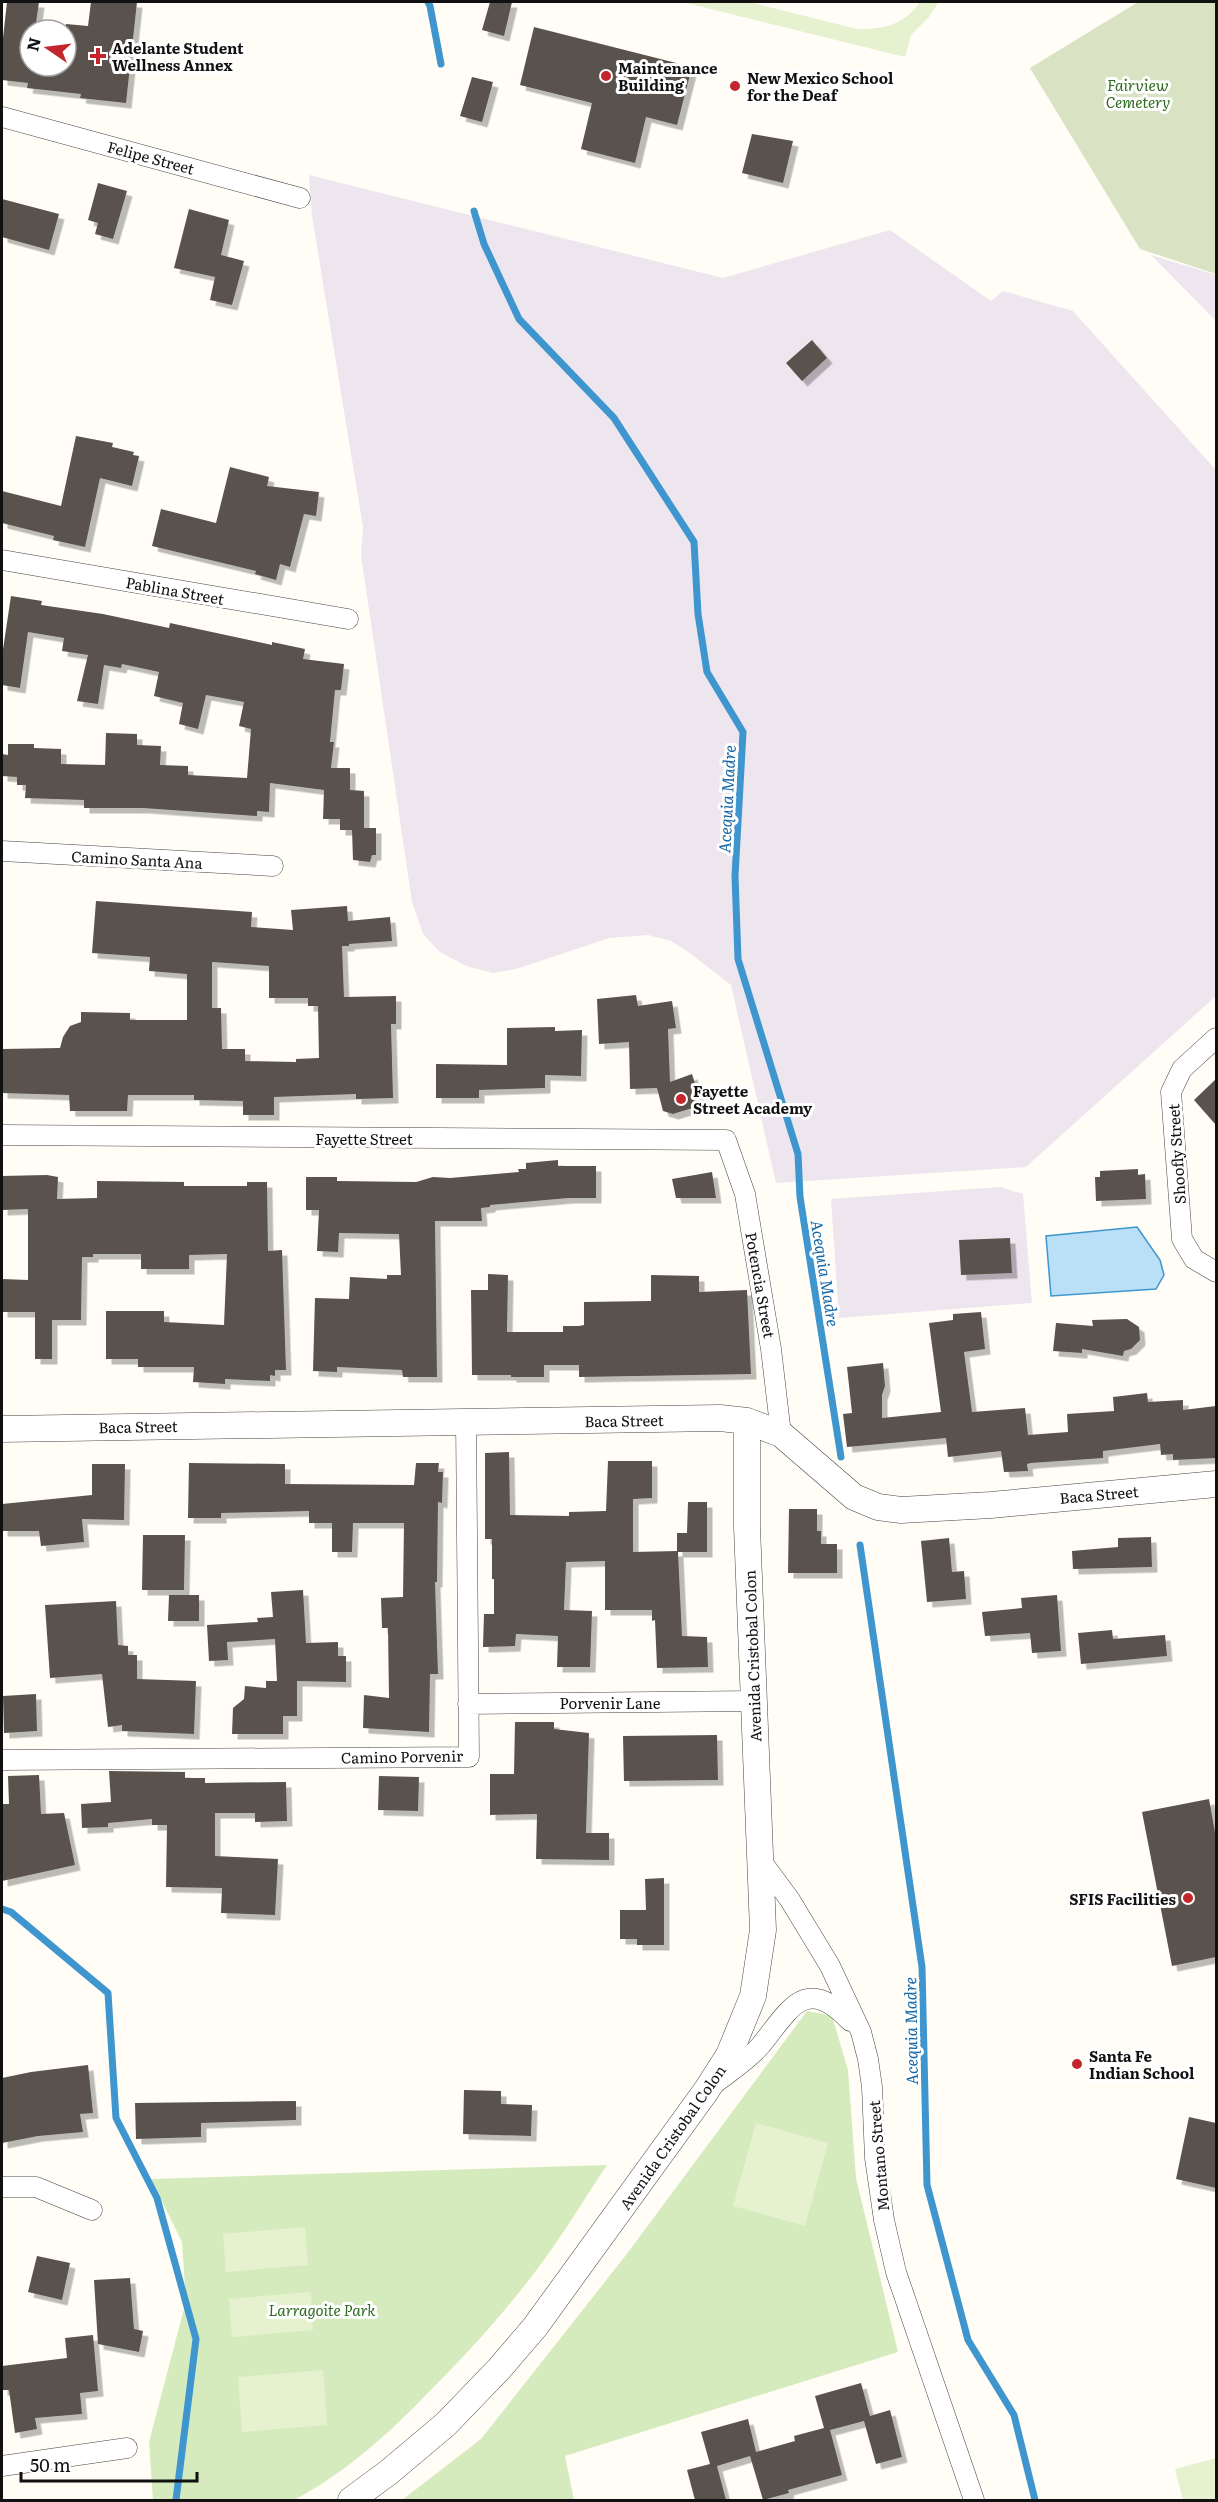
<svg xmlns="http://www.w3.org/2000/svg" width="1218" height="2502" viewBox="0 0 1218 2502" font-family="Literata,serif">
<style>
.industrial{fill:#eee6ef}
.green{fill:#d5ebbd}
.cemetery{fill:#d9e3c4}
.pitch{fill:#e6f2cf}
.water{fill:#b9e0f7;stroke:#3f96cf;stroke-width:1.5}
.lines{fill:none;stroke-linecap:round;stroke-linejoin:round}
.stream{stroke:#3f96cf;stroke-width:7}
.building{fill:#5a524d;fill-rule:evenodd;filter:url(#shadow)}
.minor-casing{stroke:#444;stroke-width:21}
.tertiary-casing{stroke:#444;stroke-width:27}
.minor{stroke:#fff;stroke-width:20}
.tertiary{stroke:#fff;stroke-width:26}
.poi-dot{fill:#c4262e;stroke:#fff;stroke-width:2}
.labels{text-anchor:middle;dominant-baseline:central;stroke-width:6;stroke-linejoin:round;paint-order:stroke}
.poi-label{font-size:15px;font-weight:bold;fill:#111;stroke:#fff;text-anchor:start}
.park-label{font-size:15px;font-style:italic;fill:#2f6b1f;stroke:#fff}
.street-label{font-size:15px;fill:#111;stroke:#fff}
.water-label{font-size:16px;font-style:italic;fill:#1768a6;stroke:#fff}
</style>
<defs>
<filter id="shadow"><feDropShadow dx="5.5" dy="5.5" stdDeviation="0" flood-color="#0004"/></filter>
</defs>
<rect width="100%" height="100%" fill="#fffdf5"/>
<path class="industrial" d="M309,175l414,103 167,-48 101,71 12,-10 70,20 143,159v526l-190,171 -250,16 -45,-198 -44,-34 -16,-10 -23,-6 -39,3 -93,31 -23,4 -27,-7 -26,-14 -17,-18 -11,-32 -51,-347 2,-28 -51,-311z
M1151,255l65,20v46z
M1000,1187l23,7 9,109 -193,15 -8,-119z"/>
<path class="green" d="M807,2011l25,5 16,54 8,108 42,174 -333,104 9,44h-172l79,-61 145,-184z
M607,2165c-23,34 -44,70 -69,103 -35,47 -74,89 -115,130 -38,39 -81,77 -129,102h-141l-4,-58 37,-141 -4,-59 -31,-63z"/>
<path class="cemetery" d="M1138,2h78v272l-76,-25 -110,-181z"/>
<path class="pitch" d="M682,2h67l108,27c27,1 48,-5 63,-27h19l-10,15 -18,18 -6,22z
M756,2123l72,20 -23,83 -72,-20z
M305,2227l3,38 -82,7 -3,-38z
M311,2292l2,38 -81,7 -3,-38z
M323,2370l4,55 -85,7 -4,-55z
M1216,2458v42h-33l-8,-31z"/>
<path class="water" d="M1137,1227l23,33 4,15 -8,14 -105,7 -5,-60z"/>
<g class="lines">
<path class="stream" d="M428,2l2,4 11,58
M474,211l10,33 35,75 95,99 80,124 4,72 9,58 36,60 -8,144 3,83 60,195 2,43 41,260
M860,1545l62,422 5,218 41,155 46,75 21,85
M2,1909l9,3 97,81 8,125 41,80 39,141 -20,161"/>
</g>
<path class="building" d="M7,2h32l-4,28h-5v36h36v-42l22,2 3,-24h46l-11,101 -46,-5 1,-4 -54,-6 1,-5 -26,-3v-33z
M490,2h22l-8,34 -22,-6z
M534,27l158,40 -15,58 -31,-8 -11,46 -54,-14 11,-46 -72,-18z
M472,77l21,5 -11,40 -22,-6z
M752,134l41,7 -10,42 -41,-10z
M98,183l29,8 -14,48 -18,-5 3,-11 -10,-3z
M2,199l57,15 -10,36 -47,-13z
M189,209l40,11 -8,35 23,6 -12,44 -22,-5 5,-23 -41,-9z
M812,340l15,18 -25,23 -16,-18z
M76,436l37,7 -1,4 22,5 -1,3 6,1 -7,30 -32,-8 -15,69 -32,-7 1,-4 -52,-13v-32l59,15z
M230,467l39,10 -2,9 52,6 -3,24 -12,-2 -14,53 -10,-3 -4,16 -21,-6 1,-3 -104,-25 9,-37 55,14z
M11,596l31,5 -1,4 62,9 66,14 1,-5 102,22v-3l33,7 -2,10 41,5 -3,26h-6l-5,52h4l-3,26h19v22l14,1v37h12v27h-4l-2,7 -17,-2 -1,-30h-12v-11h-17l1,-29 -54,-7 -1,29 -12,-1v5l-114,-8h-59v-8l-59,-2 1,-13h-9v-8l-15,-1v-22l6,1v-11h26v4l27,1v15l44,1 1,-32 31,1v11l24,1 -1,19 28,1v9l59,3 4,-49 -12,-3 5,-24 -38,-7 -8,34 -19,-5 4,-21 -29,-7 5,-24 -37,-8 -1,4 -17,-3 -6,39 -21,-3 11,-46 -26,-4 2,-13 -36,-6 -8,56 -18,-3v-29z
M96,901l156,11 -1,15 42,3 -2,-20 56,-4 1,15 42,-4 2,24 -43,3v2h-7l2,51 52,-1v28h-5l2,74 -37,1v-5l-82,3v18h-31v-14l-49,-1v-5h-66l-1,16h-57l-1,-16 -67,-2v-44l58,-1 3,-11 7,-11 11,-4v-10l49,1v7h57v-46l-38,-3 1,-14 -58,-4zM212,962l57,4v32h39v8h10l1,52 -23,1v3l-51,-1v-12h-23l-1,-41h-9z
M636,995l2,11 34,-5 4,27 -8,1 2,53 22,-8 10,31 -29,9 -10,-3 -6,-23 -27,1 -1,-47 -30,2 -2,-45z
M555,1027v4l27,-1 -1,46 -36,-1v13l-66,2v8h-43v-34l71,1v-37z
M1216,1079v46l-22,-25z
M558,1160v6h38v32h-28l-78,7v2l-9,1 1,13h-47l2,156h-34l-1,-7 -65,-3v5l-24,-1 2,-73 34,1 1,-22 37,2v-4h14l-2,-41 -60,-1 -1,19 -21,-1 2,-41h-13v-33h31v4l79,1 17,-5 17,1 69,-6 -1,-3h8v-6z
M1138,1169v6l7,-1 1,25 -50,2 -1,-24h5v-6z
M712,1172l4,26h-40l-4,-19z
M47,1175l11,2 -1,22 40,-1v-17l87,1v4h63v-4h20l1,69 14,-1 4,120h-11v6l-5,-1v6l-45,-2v5l-32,-2 1,-15h-56v-8h-32v-48h58v11l60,3 3,-71 -38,1v14h-48v-15h-48v3h-11l-1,63h-29v39h-17v-47h-33v-33l26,1v-71l-26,1v-34z
M1010,1238l2,35 -51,2 -2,-35z
M488,1274l20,1 -1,57h56v-6h16l5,-1v-23l67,-1v-26l48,1v16l48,-2 4,84 -172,3v-12h-35v12h-33v-2h-39l-1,-85h17z
M981,1312l4,37 -21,3 8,60 53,-4 3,27 40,-3 -1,-18 47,-3 -1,-14 34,-4 1,9 35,-2v10l33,-4v52l-43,2v-6l-12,1 -1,-11 -57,7v7l-72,5 -4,1 1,7 -24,1 -3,-21 -53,6 -2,-19 -99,9 -4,-33 9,-1 -5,-46 36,-4 2,23 -3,9v23l59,-6 -12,-89 24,-3v-6z
M1127,1319l12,8 1,13 -9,9 -7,2 -1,5 -41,-7v4l-29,-2 3,-28 37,3 -1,-6z
M509,1452l1,63 59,1v-4l37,-1 2,-50h44v37l-19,1v53l44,-1v-18h10l1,-31h19v50h-29l4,84 25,1 1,30 -51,1 -2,-48 -3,1v-11h-47v-49l-39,1 -2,48 28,1 -2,56h-33l1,-31 -42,-2 -1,12 -32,1 1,-33h10v-35h-2v-40h-7v-86z
M189,1463l96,1v20l129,1 2,-22h23l-1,9h5l-1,31 -4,-1 -1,80h-2l3,92h-8l-1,58 -66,-4 1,-33 25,3 -1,-70h-6l-1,-30 22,-1 1,-74h-51l-1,29h-20v-29h-23v-12l-88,2v5h-33z
M92,1464h33l-1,56 -42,-1 2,23 -43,4 -2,-15h-37v-27l90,-9z
M789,1509h28v22h4v13h16v29h-49z
M143,1535h42l-1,55h-42z
M1151,1537l1,30 -79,2 -1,-18 46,-4v-9z
M949,1538l3,34 12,-1 2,28 -39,3 -6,-61z
M303,1590l3,53 32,-1v14h8v26l-49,-1v35h-14v18h-51l1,-26 11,-9 1,-13 21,2v-7h11l-2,-42 -48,3 1,18 -19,1 -2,-36 51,-3 -1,-4 16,-1 -2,-25z
M169,1595h30v26h-31z
M1057,1595l4,56 -29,2 -2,-20 -45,3 -3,-24 40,-4 -1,-10z
M116,1601l2,44 10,1v9h9v24l59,2 -2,53 -72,-3v-6l-14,2 -6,-53 -52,4 -5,-73z
M1112,1630l1,9 52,-4 2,21 -86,8 -3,-31z
M36,1694l1,37 -33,2 -1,-37z
M515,1722h39v7l35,4 -3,100h23v27l-73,-1 1,-45 -47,1v-41h24z
M717,1735l1,45 -94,1 -1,-45z
M109,1771l76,1v6h20v5l81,-1 1,39 -32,1v-9h-40v43l63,3 -3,56 -54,-2 1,-25 -56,-1 1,-62h-15v-6l-44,4v4l-26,1 -1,-24 30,-2z
M39,1775l2,39 23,-1 11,52 -73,16v-77h7l-1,-28z
M379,1776l40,1 -1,34 -40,-1z
M1209,1799l7,39v119l-44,9 -30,-154z
M664,1878v67h-27v-6h-17v-29h26l-1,-31z
M88,2065l5,48 -13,1 3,18 -45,4 -36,7v-65l29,-6z
M464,2090l37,1v13l31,1 -1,31 -68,-2z
M296,2101v19l-95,3v14l-65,2 -1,-36z
M1189,2117l27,6v65l-40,-9z
M37,2256l33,7 -8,37 -34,-8z
M130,2278l4,51 9,2 -4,21 -41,-8 -4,-64z
M93,2335l5,56 -18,2 2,21 -47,4 2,11 -22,4 -6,-43h-7v-24l65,-8 -2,-20z
M861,2383l9,33 20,-6 12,47 -26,7 -12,-43 -34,9 12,45 -54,15 1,3 -26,7 -13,-44 -33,10 9,34h-31l-8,-30 23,-6 -9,-32 47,-13 8,33 39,-11 -1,-5 30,-8 -9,-32z"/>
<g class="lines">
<g class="minor-casing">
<path id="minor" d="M2,117l298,81
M2,560l346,59
M2,851l271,15
M1216,1038l-34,31 -11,23 11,147 12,20 22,13
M2,1135l724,5 19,54 26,155 10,85
M468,1704l285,-3
M2,1760l467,-3 -3,-335
M762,1862l28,38 40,66 31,66 7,27 4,28 3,71 9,62 12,52 78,228
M718,2081c14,-11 31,-22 43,-36 29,-36 45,-71 89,-24
M2,2187h34l56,23
M2,2466l125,-18"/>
</g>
<g class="tertiary-casing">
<path id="tertiary" d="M2,1429l718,-11 27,3 34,13 73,63 24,10 23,3 90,-5 225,-21
M351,2500l38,-28 57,-48 53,-55 36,-42 171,-236 23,-36 24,-59 10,-66 -16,-403v-106"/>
</g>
<use href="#minor" class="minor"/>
<use href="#tertiary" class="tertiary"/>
</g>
<g class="poi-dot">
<path d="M95 47h6v6h6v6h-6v6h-6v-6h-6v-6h6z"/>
<circle cx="606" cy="76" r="6"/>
<circle cx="735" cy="86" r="6"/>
<circle cx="681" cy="1099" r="6"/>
<circle cx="1188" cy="1898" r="6"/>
<circle cx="1077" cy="2064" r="6"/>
</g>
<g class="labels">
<g class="poi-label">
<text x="112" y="47">Adelante Student<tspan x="112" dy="17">Wellness Annex</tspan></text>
<text x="618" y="67">Maintenance<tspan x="618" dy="17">Building</tspan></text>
<text x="747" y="77">New Mexico School<tspan x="747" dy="17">for the Deaf</tspan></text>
<text x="693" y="1090">Fayette<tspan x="693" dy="17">Street Academy</tspan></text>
<text x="1176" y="1898" text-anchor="end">SFIS Facilities</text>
<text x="1089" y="2055">Santa Fe<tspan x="1089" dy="17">Indian School</tspan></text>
</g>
<g class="park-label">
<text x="1138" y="84">Fairview<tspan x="1138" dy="17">Cemetery</tspan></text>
<text x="322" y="2309">Larragoite Park</text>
</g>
<g class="street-label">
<text transform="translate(151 157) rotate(15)">Felipe Street</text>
<text transform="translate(175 590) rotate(10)">Pablina Street</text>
<text transform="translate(137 859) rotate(3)">Camino Santa Ana</text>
<text x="364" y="1138">Fayette Street</text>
<text transform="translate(1176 1154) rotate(-94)">Shoofly Street</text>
<text transform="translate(761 1285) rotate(80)">Potencia Street</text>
<text transform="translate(624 1420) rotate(-1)">Baca Street</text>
<text transform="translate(138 1426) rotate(-1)">Baca Street</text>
<text transform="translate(1099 1494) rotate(-5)">Baca Street</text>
<text transform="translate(752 1656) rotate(-92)">Avenida Cristobal Colon</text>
<text x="610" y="1702">Porvenir Lane</text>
<text transform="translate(402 1756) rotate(-1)">Camino Porvenir</text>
<text transform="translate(672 2137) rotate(-55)">Avenida Cristobal Colon</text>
<text transform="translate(878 2156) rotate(-95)">Montano Street</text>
</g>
<g class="water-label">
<text transform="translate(726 799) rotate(-87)">Acequia Madre</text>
<text transform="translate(826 1273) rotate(81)">Acequia Madre</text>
<text transform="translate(910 2031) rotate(-91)">Acequia Madre</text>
</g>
</g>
<rect width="1218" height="2502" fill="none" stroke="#111111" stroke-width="6"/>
<g transform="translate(48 48) rotate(284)"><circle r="28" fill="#ffffff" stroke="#a0a0a0" stroke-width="1.5"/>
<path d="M0-4.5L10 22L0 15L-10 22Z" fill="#c4262e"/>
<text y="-9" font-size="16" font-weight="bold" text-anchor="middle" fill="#111111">N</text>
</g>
<path d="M21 2472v9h176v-9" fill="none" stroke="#111111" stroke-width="3"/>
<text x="30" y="2472" font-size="18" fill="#111111" stroke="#ffffff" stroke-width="4.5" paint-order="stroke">50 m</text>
</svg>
